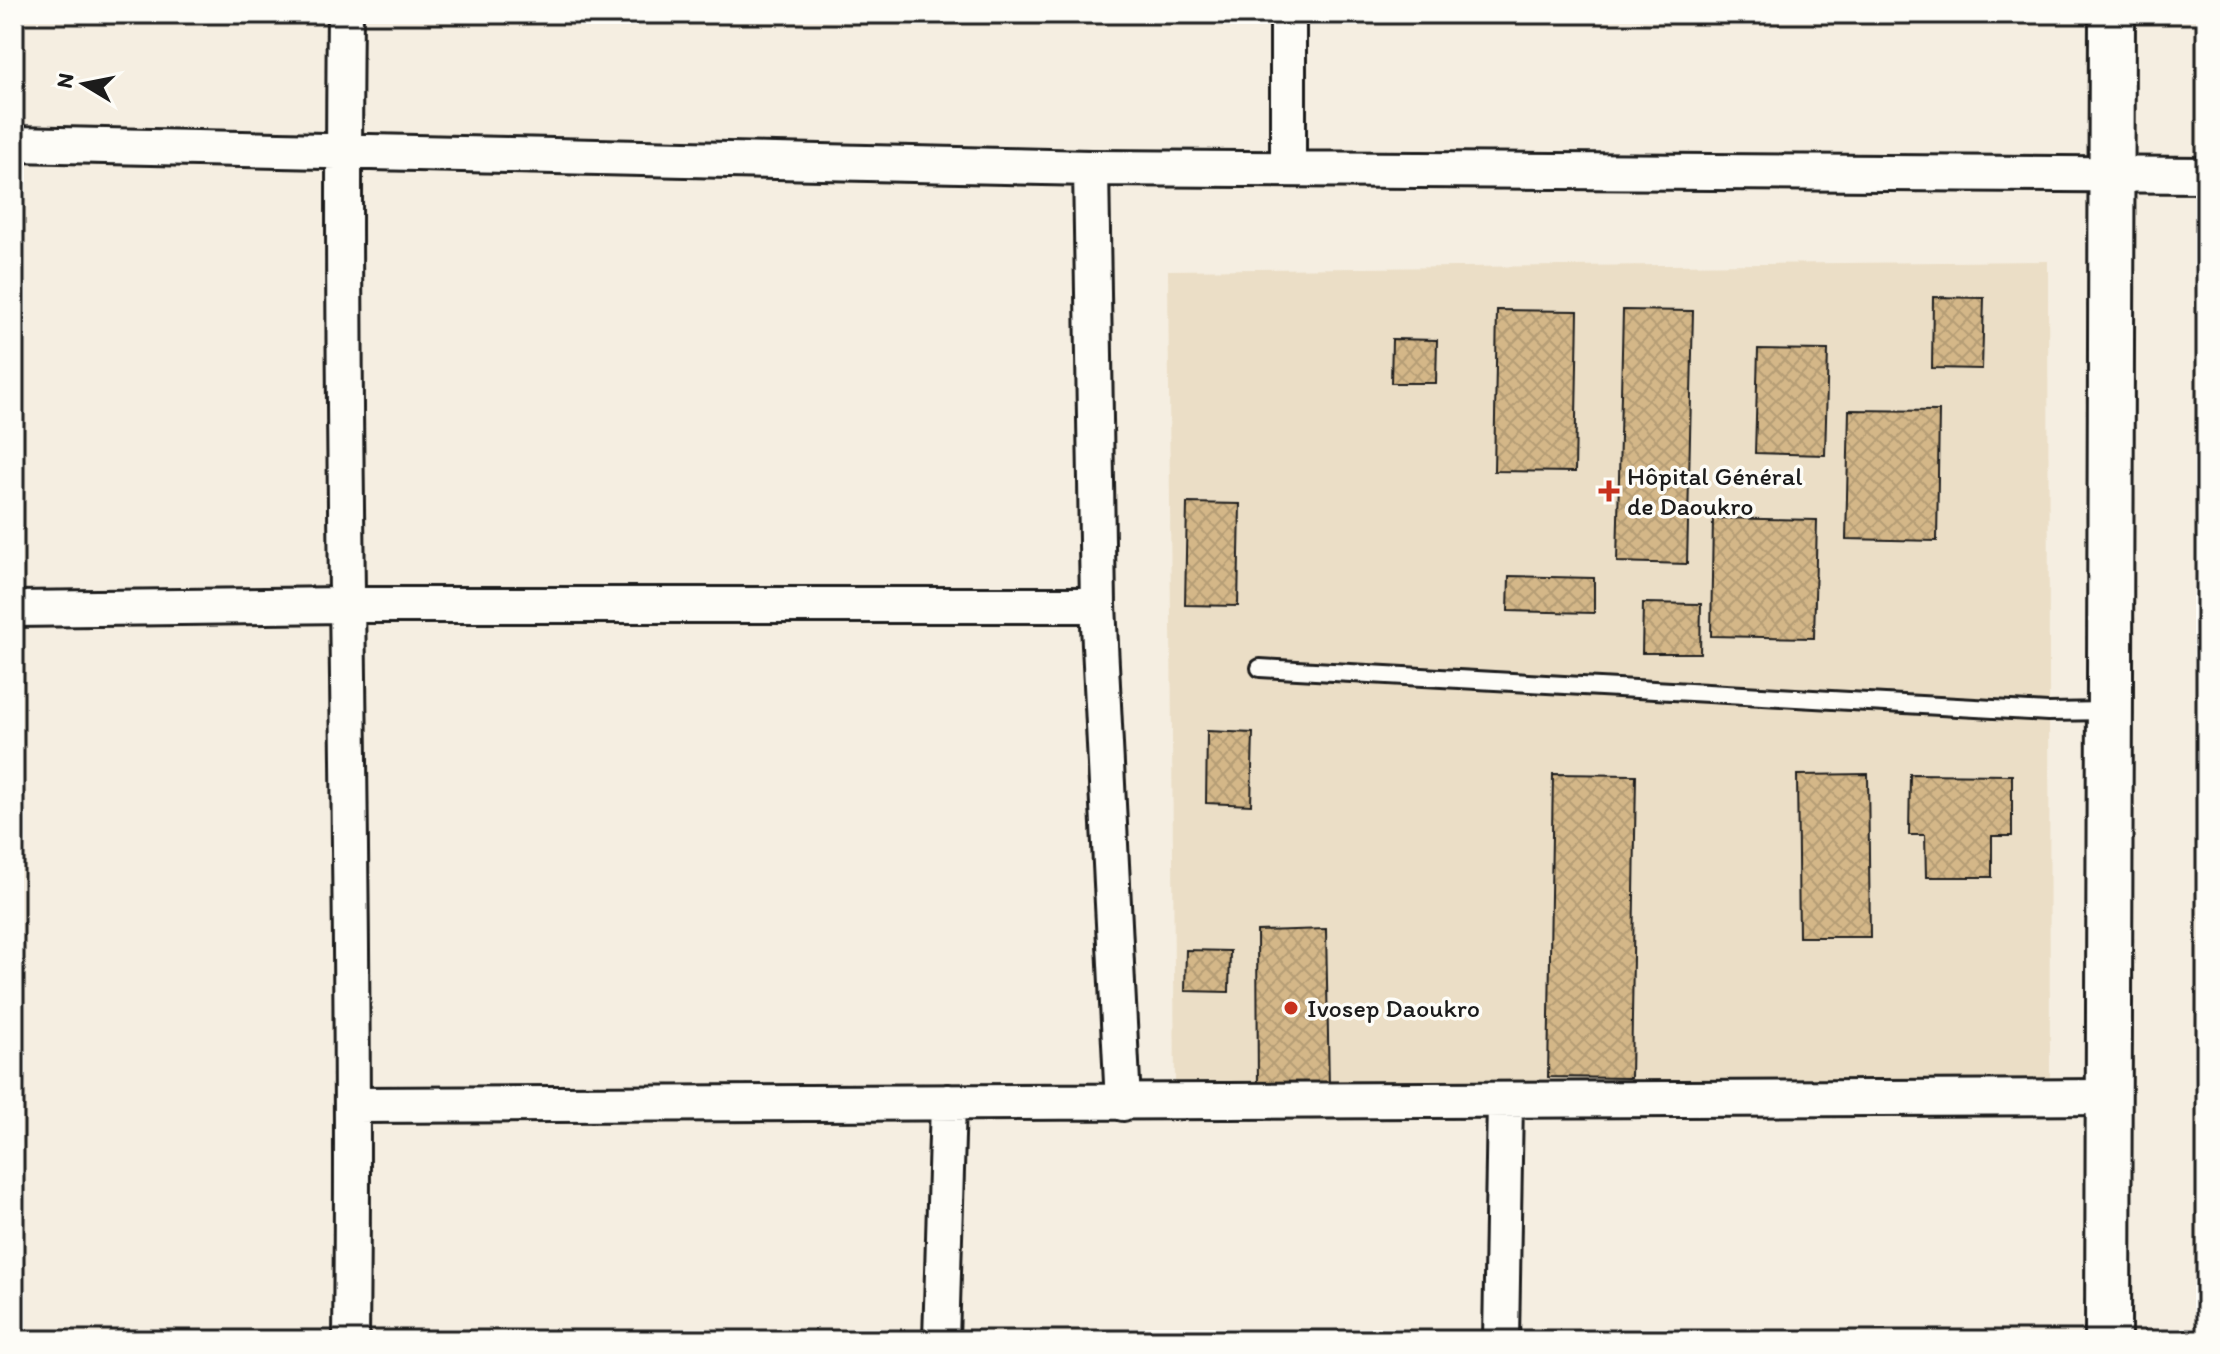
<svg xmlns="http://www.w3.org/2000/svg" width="2220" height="1354" viewBox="0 0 2220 1354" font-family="Itim,sans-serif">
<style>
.built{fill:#ebdec6}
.building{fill:url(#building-cross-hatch);stroke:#1c1c1c;stroke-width:2}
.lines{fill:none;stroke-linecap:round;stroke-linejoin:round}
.lane-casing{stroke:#1c1c1c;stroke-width:22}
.street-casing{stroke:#1c1c1c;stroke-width:40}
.secondary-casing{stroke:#1c1c1c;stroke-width:50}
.lane{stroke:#fdfcf7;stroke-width:16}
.street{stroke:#fdfcf7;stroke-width:34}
.secondary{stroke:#fdfcf7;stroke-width:44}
.poi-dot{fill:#c8321e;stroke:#fdfcf7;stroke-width:3}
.labels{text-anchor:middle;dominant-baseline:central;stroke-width:7;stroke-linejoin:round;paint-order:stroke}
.poi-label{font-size:26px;fill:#1c1c1c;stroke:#fdfcf7;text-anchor:start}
</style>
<defs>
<pattern id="building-cross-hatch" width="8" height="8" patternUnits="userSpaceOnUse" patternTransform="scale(2)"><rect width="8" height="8" fill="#d4b788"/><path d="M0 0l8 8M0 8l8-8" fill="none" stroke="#b59d75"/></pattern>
</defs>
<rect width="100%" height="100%" fill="#f5eee1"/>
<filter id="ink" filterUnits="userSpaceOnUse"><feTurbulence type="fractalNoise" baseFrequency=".0125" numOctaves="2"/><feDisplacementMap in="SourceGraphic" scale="16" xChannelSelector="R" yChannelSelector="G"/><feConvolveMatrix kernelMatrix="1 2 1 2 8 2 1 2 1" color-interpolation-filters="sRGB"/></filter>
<g filter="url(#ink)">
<path class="built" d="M2048,261l2,817 -875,13 -7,-821z"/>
<path class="building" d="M1933,297l51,1 -2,71 -50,-1z
M1497,310l81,1 -3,161 -81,-1z
M1623,310l70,1 -6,253 -70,-2z
M1392,339l45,1 -1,43h-45z
M1758,349l70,1 -3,105 -70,-2z
M1849,410l90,1 -2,130 -91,-2z
M1187,503l53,1 -2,102 -53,-1z
M1713,518l104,2 -3,118 -103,-2z
M1509,576l85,2v35l-86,-2z
M1643,603l58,1 -1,49h-58z
M1207,731l46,2 -2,72 -45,-2z
M1553,774l83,1 -5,303 -83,-1z
M1868,774l2,163h-71l-2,-162z
M1910,774l102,1v61h-20v41h-66l-1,-42h-16z
M1326,929l3,159 -71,1 -1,-158z
M1186,950l44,1 -1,41 -44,-1z"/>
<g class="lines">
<g class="lane-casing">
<path id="lane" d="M1260,668l788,44 59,-1"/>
</g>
<g class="street-casing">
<path id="street" d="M345,14c-5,442 11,884 6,1326
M1288,14v155
M14,144l1077,24 1115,7
M1091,168l7,437 25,498
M14,609l331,-4h753
M354,1105l1757,-8
M941,1340l7,-238
M1501,1340l4,-240"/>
</g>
<g class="secondary-casing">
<path id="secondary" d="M2108,1340l4,-1326"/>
</g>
<use href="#lane" class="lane"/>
<use href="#street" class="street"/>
<use href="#secondary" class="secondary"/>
</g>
</g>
<g class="poi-dot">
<path d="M1605 479h8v8h8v8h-8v8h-8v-8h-8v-8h8z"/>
<circle cx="1291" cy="1008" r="8"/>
</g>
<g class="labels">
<g class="poi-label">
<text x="1627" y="476">Hôpital Général<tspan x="1627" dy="30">de Daoukro</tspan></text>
<text x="1307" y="1008">Ivosep Daoukro</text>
</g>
</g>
<rect width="2220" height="1354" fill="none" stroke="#fdfcf7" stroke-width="48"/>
<rect x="24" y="24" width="2172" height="1306" fill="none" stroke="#1c1c1c" stroke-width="3" filter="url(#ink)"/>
<g transform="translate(84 84) rotate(280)" stroke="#fdfcf7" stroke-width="6" paint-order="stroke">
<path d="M0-6L14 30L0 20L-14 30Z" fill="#1c1c1c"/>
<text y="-12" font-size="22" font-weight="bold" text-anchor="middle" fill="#1c1c1c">N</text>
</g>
</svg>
